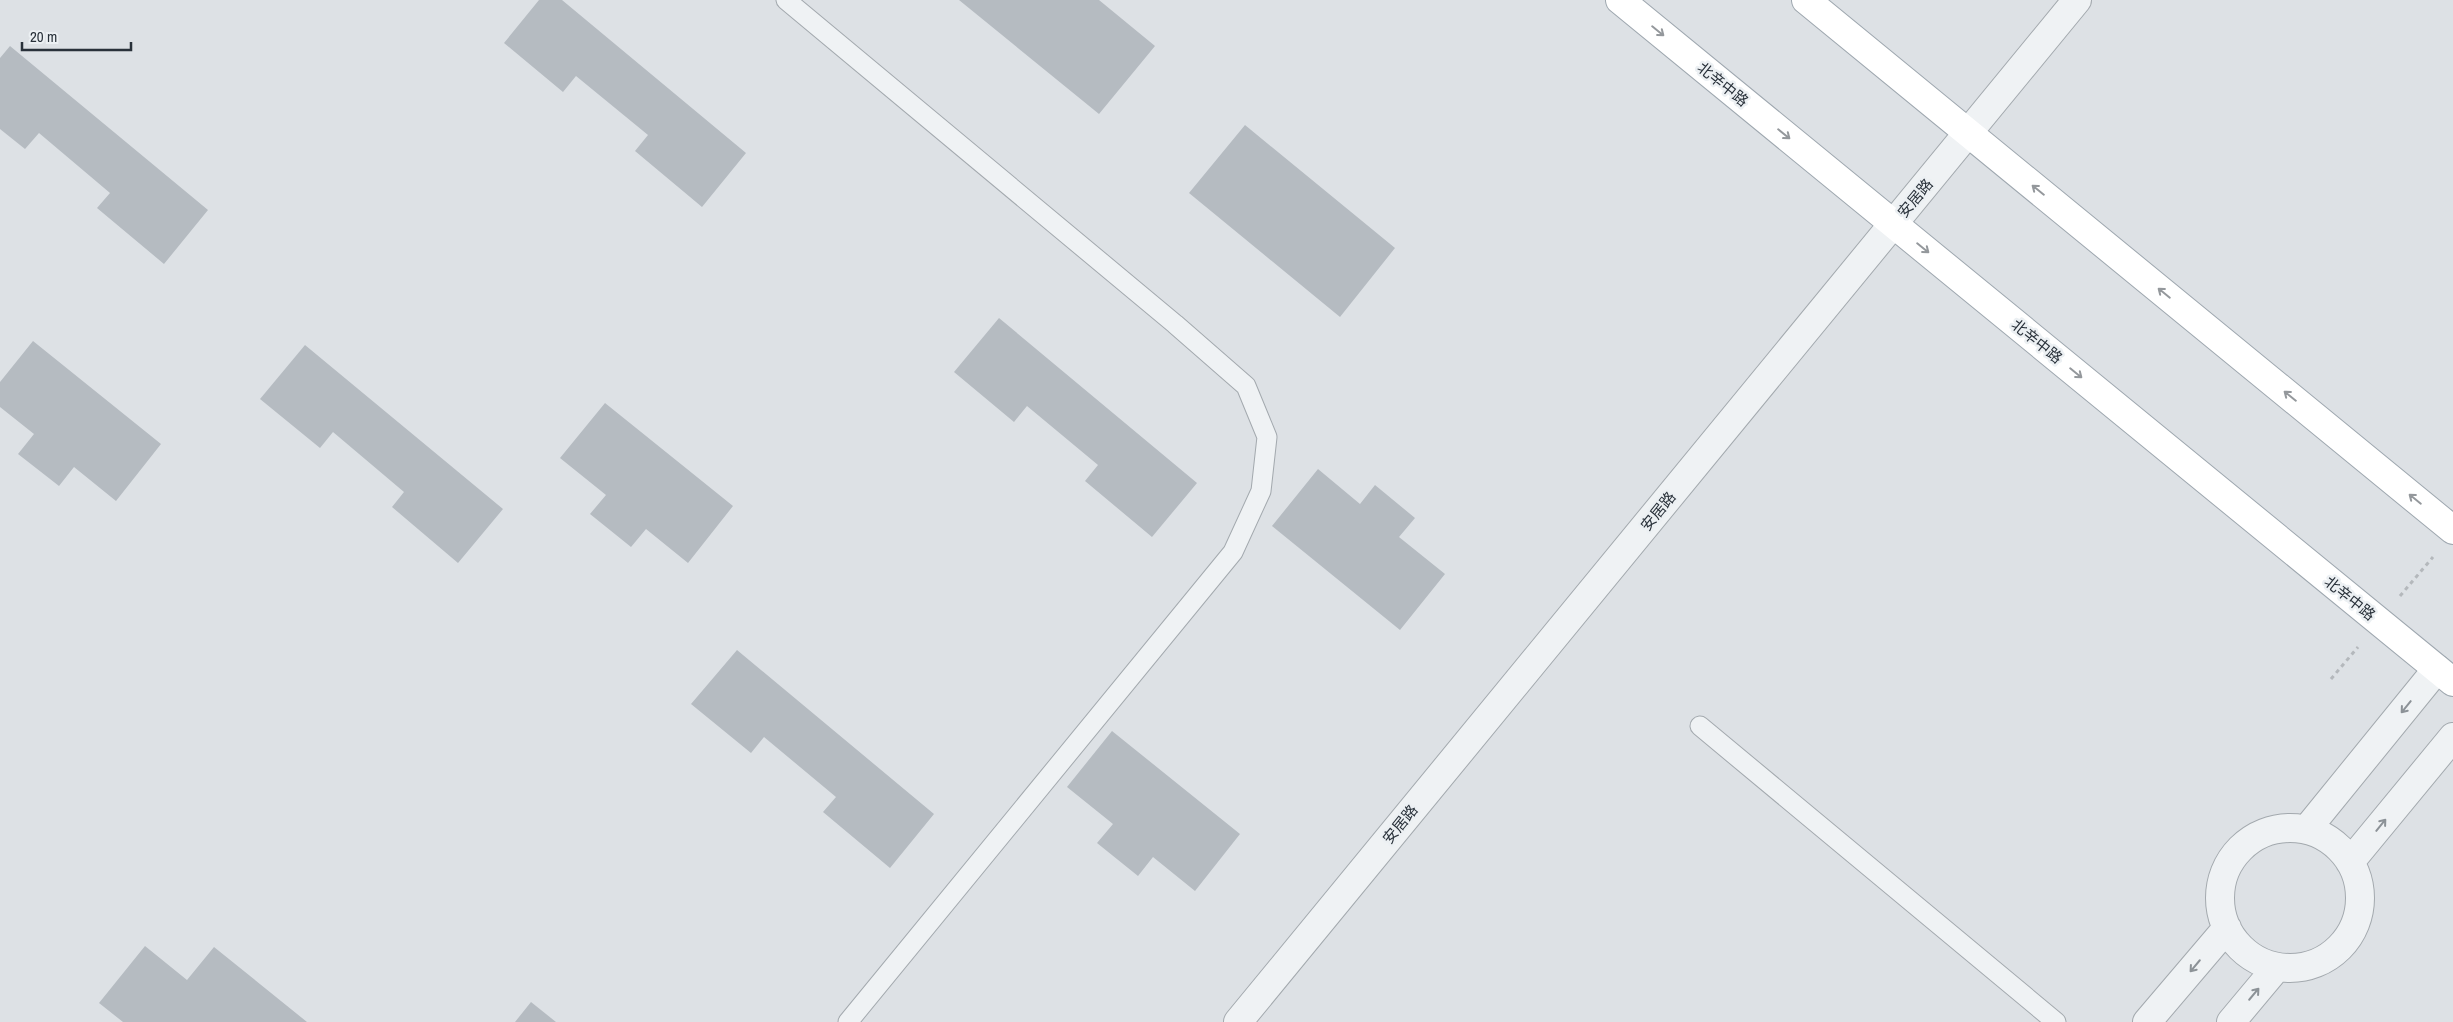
<svg xmlns="http://www.w3.org/2000/svg" width="2453" height="1022" viewBox="0 0 2453 1022" font-family="'Archivo Narrow','Noto Sans SC',sans-serif">
<style>
.building{fill:#b5bbc1}
.lines{fill:none;stroke-linecap:round;stroke-linejoin:round}
.lane-casing{stroke:#a3a9ae;stroke-width:21}
.street-casing{stroke:#a3a9ae;stroke-width:30}
.primary-casing{stroke:#9ea7af;stroke-width:30}
.path{stroke:#b4b8bc;stroke-width:3;stroke-dasharray:4 4;stroke-linecap:butt}
.lane{stroke:#eff2f4;stroke-width:19}
.street{stroke:#eff2f4;stroke-width:28}
.primary{stroke:#fff;stroke-width:28}
.oneway{stroke:#94989c}
.oneway2{stroke:#8c9297}
.labels{text-anchor:middle;dominant-baseline:central;stroke-width:5;stroke-linejoin:round;paint-order:stroke}
.street-label{font-size:15px;fill:#29313a;stroke:#ecf0f3}
</style>
<rect width="100%" height="100%" fill="#dde1e5"/>
<path class="building" d="M539,0h23l184,153 -44,54 -67,-56 13,-16 -72,-59 -13,16 -59,-49z
M959,0h140l56,46 -56,68z
M10,46l198,164 -44,54 -67,-56 13,-15 -71,-60 -14,16 -25,-20v-71z
M1245,125l150,123 -55,69 -151,-124z
M999,318l198,165 -45,54 -67,-56 13,-16 -71,-59 -13,16 -60,-50z
M33,341l128,103 -45,57 -42,-34 -15,19 -41,-32 16,-20 -34,-27v-25z
M305,345l198,164 -45,54 -66,-56 12,-15 -71,-60 -13,16 -60,-49z
M605,403l128,103 -45,57 -42,-34 -15,18 -41,-33 16,-19 -46,-37z
M1318,469l42,35 15,-19 40,33 -16,19 46,37 -45,56 -128,-104z
M737,650l197,164 -44,54 -67,-56 13,-15 -72,-60 -13,16 -60,-49z
M1112,731l128,103 -45,57 -42,-34 -15,19 -41,-33 16,-19 -46,-37z
M145,946l42,34 27,-33 93,75h-184l-24,-19z
M531,1002l25,20h-41z"/>
<g class="lines">
<g class="lane-casing">
<path id="lane" d="M786,0l389,324 71,62 21,51 -6,54 -28,61 -385,470
M1700,726l356,296"/>
</g>
<g class="street-casing">
<path id="street" d="M2220 898a70 70 0 1 1 140 0a70 70 0 1 1-140 0Z
M2307,829l130,-160
M2350,862l103,-125
M1238,1022l839,-1022
M2147,1022l80,-94
M2231,1022l46,-55"/>
</g>
<g class="primary-casing">
<path id="primary" d="M1620,0l833,682
M1806,0l647,530"/>
</g>
<path class="path" d="M2400,596l33,-39
M2331,679l27,-32"/>
<use href="#lane" class="lane"/>
<use href="#street" class="street"/>
<use href="#primary" class="primary"/>
</g>
<defs><path id="oneway-shaft" d="M-6 0H5M1.5-3L5.5 0L1.5 3" fill="none" stroke-width="1.6" stroke-linecap="round" stroke-linejoin="round" transform="scale(1.25)"/></defs>
<g class="oneway">
<use href="#oneway-shaft" transform="translate(1658 31) rotate(39)"/>
<use href="#oneway-shaft" transform="translate(1784 134) rotate(39)"/>
<use href="#oneway-shaft" transform="translate(2038 190) rotate(-141)"/>
<use href="#oneway-shaft" transform="translate(1923 248) rotate(39)"/>
<use href="#oneway-shaft" transform="translate(2164 293) rotate(-141)"/>
<use href="#oneway-shaft" transform="translate(2076 373) rotate(39)"/>
<use href="#oneway-shaft" transform="translate(2290 396) rotate(-141)"/>
<use href="#oneway-shaft" transform="translate(2415 499) rotate(-141)"/>
</g>
<g class="oneway2">
<use href="#oneway-shaft" transform="translate(2406 707) rotate(129)"/>
<use href="#oneway-shaft" transform="translate(2381 825) rotate(-51)"/>
<use href="#oneway-shaft" transform="translate(2195 966) rotate(130)"/>
<use href="#oneway-shaft" transform="translate(2254 994) rotate(-50)"/>
</g>
<g class="labels">
<g class="street-label">
<text transform="translate(1723 84) rotate(39)">北辛中路</text>
<text transform="translate(1915 198) rotate(-50)">安居路</text>
<text transform="translate(2037 341) rotate(39)">北辛中路</text>
<text transform="translate(1658 511) rotate(-51)">安居路</text>
<text transform="translate(2350 598) rotate(39)">北辛中路</text>
<text transform="translate(1400 824) rotate(-51)">安居路</text>
</g>
</g>
<path d="M22 42v8h109v-8" fill="none" stroke="#29313a" stroke-width="2.5"/>
<text x="30" y="42" font-size="15" fill="#29313a" stroke="#ecf0f3" stroke-width="4" paint-order="stroke">20 m</text>
</svg>
